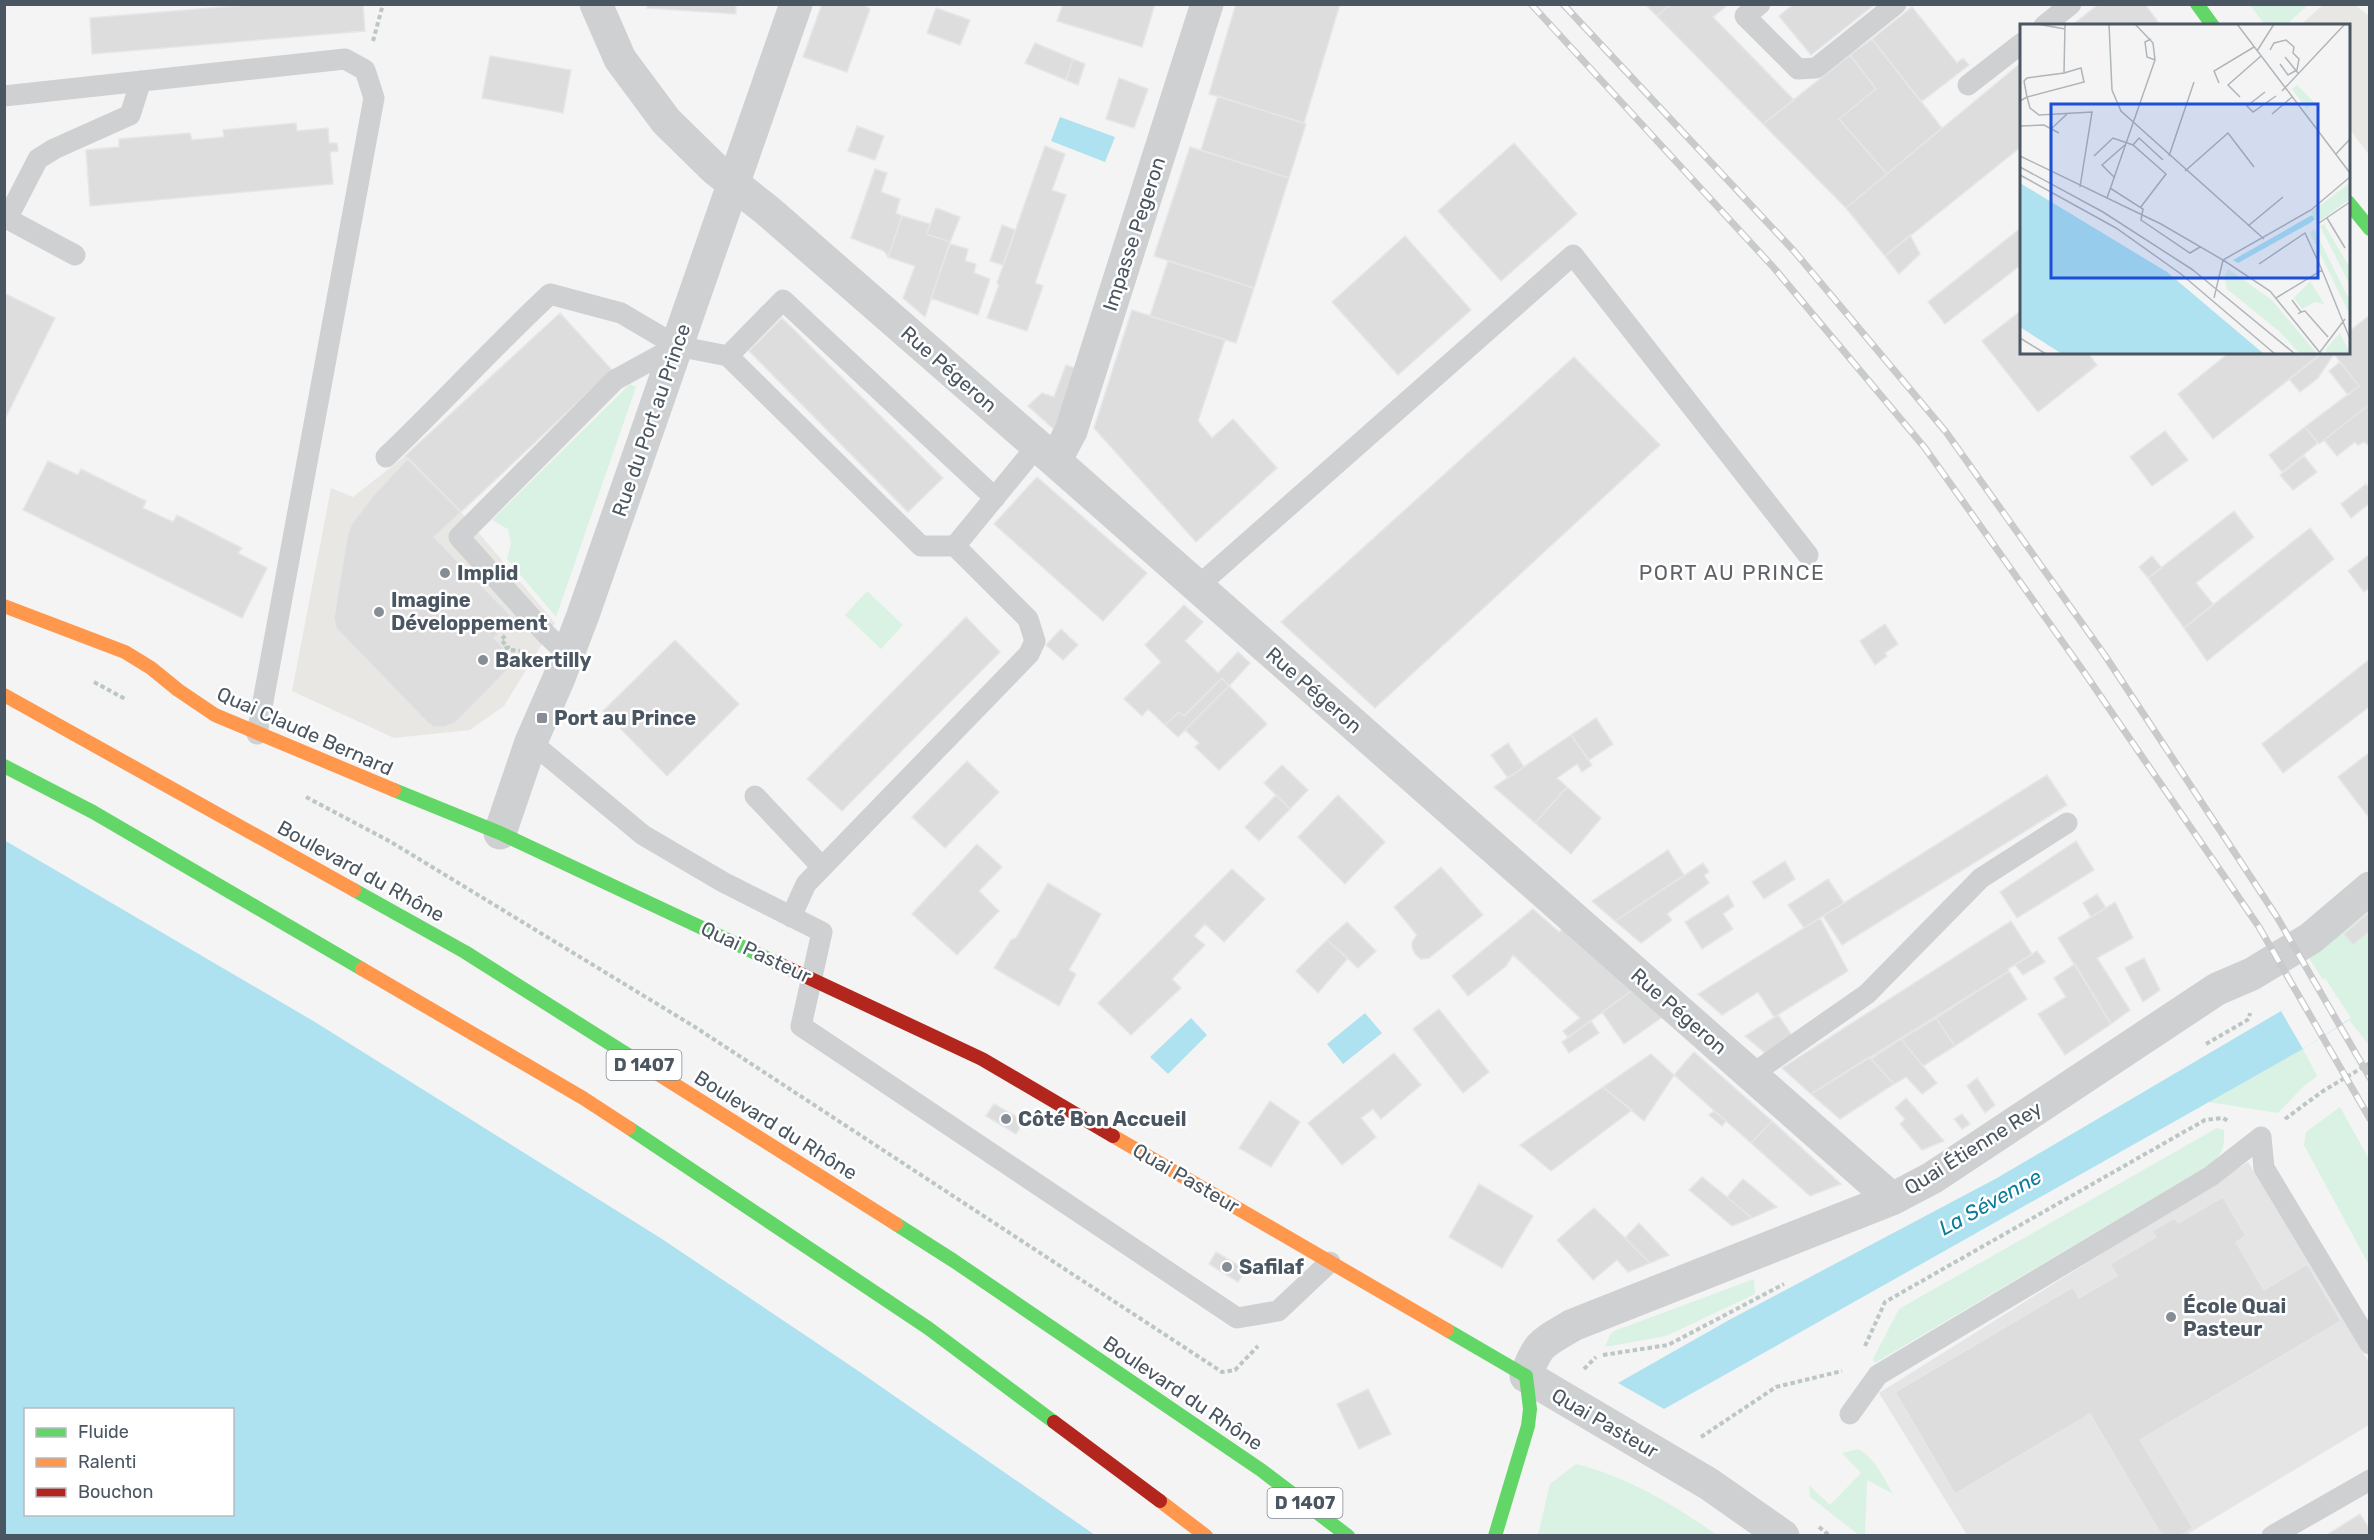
<svg xmlns="http://www.w3.org/2000/svg" width="2374" height="1540" viewBox="0 0 2374 1540" font-family="Rubik,sans-serif">
<style>
.commercial{fill:#e8e7e3}
.education{fill:#e6e5e6}
.green{fill:#d9f2e3}
.water{fill:#aee2f0;fill-rule:evenodd}
.pier{fill:#f4f4f4}
.building{fill:#ddddde;stroke:#e5e6e7;stroke-width:1.5}
.lines{fill:none;stroke-linecap:round;stroke-linejoin:round}
.path{stroke:#bcc7c4;stroke-width:4;stroke-dasharray:4.5 3;stroke-linecap:butt}
.lane{stroke:#ced0d2;stroke-width:21}
.street{stroke:#ced0d2;stroke-width:33}
.fast{stroke:#63d668;stroke-width:14}
.slow{stroke:#ff974d;stroke-width:14}
.jam{stroke:#b3261e;stroke-width:14}
.rail-casing{stroke:#c9cacc;stroke-width:7}
.rail{stroke:#fff;stroke-width:4.5;stroke-dasharray:14;stroke-linecap:butt}
.poi-dot{fill:#868d94;stroke:#fff;stroke-width:2}
.labels{text-anchor:middle;dominant-baseline:central;stroke-width:5;stroke-linejoin:round;paint-order:stroke}
.shield{fill:#fff;stroke:#808990;stroke-width:1.5}
.shield-label{font-size:18px;font-weight:bold;fill:#4a5661}
.street-label{font-size:20px;fill:#4a5661;stroke:#fff}
.poi-label{font-size:20px;font-weight:bold;fill:#4a5661;stroke:#fff;text-anchor:start}
.neighbourhood-label{font-size:21px;letter-spacing:1.5px;fill:#5f6368;stroke:#fff}
.water-label{font-size:21px;font-style:italic;fill:#0c7c9b;stroke:#fff}
.inset-road{fill:none;stroke:#b0b5b9;stroke-width:1.5}
.view{fill:#1d4ed8;fill-opacity:0.15;stroke:#1d4ed8;stroke-width:3}
.inset-edge{fill:none;stroke:#4a5661;stroke-width:3}
</style>
<rect width="100%" height="100%" fill="#f4f4f4"/>
<path class="commercial" d="M2323,5h32l14,11v139l-20,-27 -1,-102 -48,-1z
M405,456l56,56 94,111 -51,83 -34,24 -76,8 -102,-47 39,-203 22,9z"/>
<path class="education" d="M2248,1162l121,200v63l-183,110h-219l-88,-142z"/>
<path class="green" d="M2250,5h58l-23,21 -20,-1z
M630,384l6,3 -80,230 -49,-58 4,-15 -3,-15 -16,-9z
M867,591l36,34 -22,24 -36,-34z
M2369,911v134l-20,-25 -40,-62z
M2303,1049l14,27 -14,11 -25,26 -70,-11z
M2340,1107l29,52v106l-65,-120 2,-13z
M2217,1128l7,2c1,14 -1,22 -10,32l-339,201 -2,-4 26,-50z
M1754,1279l1,15 -89,42 -61,11 5,-12 4,-4z
M1858,1449c17,9 26,29 35,45l-26,-14 -2,55h-6l-49,-38 -1,-12 21,20 31,-32 -19,-20z
M1576,1464c52,13 98,41 141,71h-179l12,-51z"/>
<path class="water" d="M1060,117l55,20 -10,25 -54,-21z
M4,840l311,182 347,217 192,129 241,167h-1090zM26,1410h206v104h-206z
M2323,981l26,39 -46,29 -639,360 -46,-26 111,-63 268,-142 284,-167z
M1365,1013l17,20 -39,31 -16,-20z
M1191,1018l16,17 -39,39 -18,-17z"/>
<path class="pier" d="M2325,978l26,40 -48,31 -22,-38z"/>
<path class="building" d="M260,4h103l2,27 -273,23 -2,-36z
M647,4h89v10l-89,-6z
M822,4h40l8,5 -23,63 -44,-15z
M1063,4h92l-13,43 -85,-26z
M1236,4h104l-36,119 -95,-29z
M1645,4h26l-14,12z
M1671,4h58l-16,13 81,83 -31,24 -106,-108z
M1794,4h81l-64,51 -32,-39z
M2099,4h46l16,22h-90z
M1912,7l45,56 6,-5 6,7 -48,37 -49,-63z
M936,8l34,12 -10,25 -33,-12z
M1872,39l70,89 -55,46 -48,-55 37,-30 -26,-34z
M1035,43l38,16 -7,21 -41,-17z
M1850,55l26,34 -37,30 48,55 -41,34 -83,-84z
M490,56l81,14 -8,43 -81,-15z
M1073,59l12,5 -7,21 -12,-5z
M2022,62v84l-137,110 -39,-48z
M1119,78l29,11 -14,39 -28,-9z
M1218,96l88,28 -17,54 -88,-28z
M296,123l1,8 31,-3 1,15h8l1,8 -8,1 3,32 -243,22 -4,-56 33,-3v-8l71,-6 2,7 32,-3 -1,-7z
M857,126l27,10 -9,24 -27,-9z
M1514,143l63,71 -76,67 -63,-70z
M1045,146l20,8 -13,36 14,5 -31,88 8,3 -16,45 -40,-13 12,-33 -2,-2z
M1190,147l99,31 -35,110 -100,-32z
M875,169l12,4 -6,19 19,7 -4,14 6,3 -14,41 -4,-6 -33,-13z
M936,208l24,9 -10,25 -23,-8z
M902,216l28,8 -3,10 23,8 -25,75 -22,-19 12,-32 -27,-9z
M1002,225l13,5 -12,35 -13,-4z
M2022,227v37l-77,60 -17,-22z
M1910,235l10,19 -21,20 -14,-18z
M1405,236l66,74 -73,65 -66,-73z
M950,244l18,5 -3,12 11,3 -2,9 16,6 -12,36 -47,-17z
M1168,261l86,27 -18,55 -86,-27z
M4,293l51,25 -51,103z
M1132,310l93,30 -27,81 14,17 21,-19 44,49 -81,74 -102,-114z
M2022,310v42h65l10,13 -59,47 -56,-71z
M560,313l52,57 -151,142 -56,-56z
M2370,315v89l-51,40 -14,-17 54,-41 -25,-32 -16,24 -18,14 -11,-13 34,-27h25v-20z
M782,318l161,160 -35,34 -159,-161z
M2230,352h86l3,4 -106,83 -35,-45z
M1574,357l86,88 -285,263 -94,-86z
M2340,362l19,24 -11,9 -19,-24z
M1066,365l12,4 -20,64 -30,-27 14,-13 12,4z
M2370,404v40l-2,1 -4,-3 -6,3 -3,-3 -18,14 -13,-16z
M2305,427l13,16 -36,29 -13,-17z
M2165,431l23,29 -36,26 -22,-29z
M2304,456l13,16 -24,18 -13,-15z
M408,458l53,54 -27,25 80,82 -20,19 22,23 -61,62 -10,4h-11l-6,-4 -92,-95 -2,-10 13,-81 4,-12 21,-28z
M48,461l30,14 3,-6 65,32 -3,7 30,14 4,-7 65,33 -4,5 29,15 -25,50 -219,-108z
M1037,477l110,96 -44,48 -109,-97z
M2366,484l4,5v14l-19,15 -10,-14z
M2234,511l20,26 -58,46 17,21 -29,24 -36,-50z
M2310,528l24,31 -127,102 -23,-33z
M2370,554v33l-6,5 -16,-21z
M2152,556l10,12 -14,10 -9,-11z
M1184,605l19,17 -18,19 33,32 20,-21 12,11 -21,23 -7,-8 -38,38 -5,-4 -14,13 -17,-16 -6,7 -18,-17 37,-37 -16,-17z
M966,617l34,35 -158,159 -35,-32z
M1885,624l13,20 -13,9 2,3 -12,9 -15,-24z
M1061,629l17,16 -15,15 -17,-15z
M675,640l64,64 -72,72 -64,-65z
M2370,659v47l-87,67 -21,-29z
M1222,678l7,8 -51,51 -13,-12 14,-13 5,4z
M1229,686l38,38 -48,46 -24,-23 4,-4 -14,-13z
M1596,718l17,26 -24,16 -18,-25z
M1571,735l21,30 -10,7 -5,-8 -20,14 10,9 -32,36 -41,-36z
M1508,743l16,24 -16,11 -17,-23z
M2370,752v67l-32,-42z
M967,761l32,31 -54,56 -33,-31z
M1282,765l26,25 -18,19 -26,-26z
M2047,775l20,30 -225,140 -19,-29z
M1567,787l34,31 -30,36 -36,-31z
M1276,795l14,14 -31,32 -14,-14z
M1338,795l47,47 -40,42 -47,-47z
M2076,841l18,29 -77,48 -17,-26z
M977,844l25,23 -23,24 20,20 -42,44 -45,-41z
M1668,850l16,25 -69,46 -23,-20z
M1785,861l10,18 -31,20 -12,-17z
M1703,863l6,9 -5,3 5,8 -42,31 5,6 -31,23 -26,-22z
M1441,867l42,48 -54,43 -8,1 -6,-5 -3,-7v-5l5,-7 -23,-28z
M1232,869l33,30 -41,43 -19,-18 -11,12 11,9 -33,34 9,9 -50,47 -33,-32z
M1828,879l16,24 -40,25 -16,-23z
M1048,883l53,31 -32,56 7,4 -17,32 -65,-38 17,-28 5,-2z
M2097,894l9,14 -15,9 -8,-14z
M1728,895l6,11 -11,8 10,15 -31,20 -17,-27z
M2115,902l18,36 -36,20 33,52 -19,14 -53,-86z
M1533,909l26,23 4,-4 70,62 -65,47 -5,-6 17,-13 -67,-63 -7,11 -38,30 -16,-20z
M2369,912l1,19 -17,14 -9,-11z
M1820,918l28,53 -74,46 -16,-25 -36,23 -24,-21z
M2011,921l21,33 -24,15 1,2 -198,123 -29,-26z
M1347,922l29,29 -18,17 -31,-28z
M1327,940l21,18 -30,35 -22,-22z
M2037,951l8,11 -22,13 -8,-10z
M2144,958l16,32 -17,12 -18,-34z
M2075,964l36,60 -46,31 -27,-41 28,-17 -12,-19z
M2009,971l18,28 -72,47 -19,-28z
M1633,990l31,26 -40,28 -22,-32z
M1439,1009l50,63 -26,21 -50,-64z
M1778,1015l15,22 -28,16 -20,-17z
M1936,1018l19,28 -32,20 -22,-27z
M1591,1021l8,12 -30,20 -7,-11z
M1901,1039l36,44 -15,11 -16,-17 -12,7 -23,-25z
M1694,1052l78,69 -21,22 -77,-68z
M1394,1053l27,32 -40,34 -8,-10 -12,9 15,19 -34,28 -34,-42z
M1651,1054l23,21 -30,46 -41,-34z
M1869,1057l25,27 -54,35 -29,-25z
M1977,1078l18,27 -10,8 -18,-27z
M1603,1087l29,23 -81,61 -31,-26z
M1906,1098l38,43 -22,9 -22,-26 5,-5 -10,-11z
M1270,1101l30,21 -29,45 -32,-19z
M994,1104l30,17 -8,13 -30,-18z
M1714,1111l12,10 -4,5 -13,-11z
M1962,1114l8,10 -8,5 -8,-10z
M1772,1121l69,63 -31,12 -59,-53z
M1702,1177l25,20 25,21 -20,8 -43,-36z
M1743,1179l34,28 -25,11 -25,-21z
M1479,1184l54,32 -31,52 -53,-31z
M2223,1197l23,39 -10,6 28,48 43,-26 34,57 -201,119 53,88 -13,8h-18l-72,-122 -135,80 -60,-102 178,-105 6,11 38,-22 -7,-12 46,-27 -4,-6 23,-13 3,5z
M1594,1208l31,30 25,25 -22,9 -11,-12 -24,20 -36,-40z
M1639,1223l30,32 -19,8 -25,-25z
M1216,1252l30,18 -8,12 -29,-18z
M1368,1389l23,45 -32,15 -22,-45z
M2360,1514l10,16v6h-45z"/>
<g class="lines">
<path class="path" d="M373,41l10,-37
M505,649l3,-2 -7,-7 5,-5
M511,650l9,1
M94,682l33,18
M306,797l85,45 304,185 527,345 13,-2 23,-24
M2206,1044l43,-25 1,-6
M2285,1119l38,-28 47,-28
M1865,1346l20,-44 320,-182 18,-2 7,4
M1603,1355l65,-10 116,-61
M1584,1369l12,-12
M1701,1437l75,-50 66,-16
M1819,1527l11,9"/>
<path class="lane" d="M1760,4l-15,12 53,53 18,-1 80,-64
M2044,26l27,-22
M1968,85l54,-42
M4,96l341,-37 20,11 9,28 -117,636
M4,217l71,38
M7,219l31,-60 16,-10 76,-34 11,-34
M728,356l55,-56 212,198
M386,457c56,-53 108,-111 164,-163l71,19 56,33 51,10 193,190h34l73,73 7,22 -6,13 -223,230 -15,33
M955,546l82,-100
M1197,587l376,-332 235,300
M568,655l-22,-21 -87,-97 156,-157 62,-34
M531,742l112,93 80,47 99,50 -21,94 436,292 41,-7 52,-49
M755,796l67,71
M1751,1075l116,-81 114,-116 86,-55
M2261,1137l3,31 106,176
M1850,1414l28,-39 333,-199 50,-39
M2272,1536l98,-56"/>
<path class="street" d="M596,4l24,55 46,62 49,48 53,42 287,250 837,738
M1055,461l16,-30 136,-427
M500,833l31,-91 28,-64 24,-63 213,-611
M1783,1536l-74,-52 -183,-108c12,-34 17,-33 47,-51l319,-126 40,-21 285,-189 35,-15 59,-36 59,-50"/>
<path class="fast" d="M2197,4l16,22
M2348,202l22,27
M4,766l89,46 269,157
M394,790l106,43 277,130
M354,890l111,62 174,110
M629,1128l299,200 126,94
M896,1224l58,37 307,209
M1447,1330l79,46
M1261,1470l87,66
M1495,1536l33,-110 2,-17 -4,-33"/>
<path class="slow" d="M4,606l121,46 26,16 27,22 37,25 179,75
M4,695l350,195
M362,969l221,129 46,30
M639,1062l257,162
M1113,1136l334,194
M1160,1501l46,35"/>
<path class="jam" d="M777,963l205,96 131,77
M1054,1422l106,79"/>
<g class="rail-casing">
<path id="rail" d="M1531,4l243,264 151,180 159,224 175,255 111,192
M1563,4l231,247 152,181 160,225 171,260 93,161"/>
</g>
<use href="#rail" class="rail"/>
</g>
<g class="poi-dot">
<circle cx="445" cy="573" r="6"/>
<circle cx="379" cy="612" r="6"/>
<circle cx="483" cy="660" r="6"/>
<rect x="536" y="712" width="12" height="12" rx="3"/>
<circle cx="1006" cy="1119" r="6"/>
<circle cx="1227" cy="1267" r="6"/>
<circle cx="2171" cy="1317" r="6"/>
</g>
<g class="labels">
<g class="shield">
<rect x="606.5" y="1050" width="75" height="30" rx="4.5"/>
<rect x="1267.5" y="1488" width="75" height="30" rx="4.5"/>
</g>
<g class="shield-label">
<text x="644" y="1065">D 1407</text>
<text x="1305" y="1503">D 1407</text>
</g>
<g class="street-label">
<text transform="translate(1134 234) rotate(-72)">Impasse Pegeron</text>
<text transform="translate(949 369) rotate(41)">Rue Pégeron</text>
<text transform="translate(651 420) rotate(-71)">Rue du Port au Prince</text>
<text transform="translate(1314 690) rotate(41)">Rue Pégeron</text>
<text transform="translate(305 731) rotate(24)">Quai Claude Bernard</text>
<text transform="translate(361 871) rotate(29)">Boulevard du Rhône</text>
<text transform="translate(756 952) rotate(25)">Quai Pasteur</text>
<text transform="translate(1679 1011) rotate(41)">Rue Pégeron</text>
<text transform="translate(776 1125) rotate(32)">Boulevard du Rhône</text>
<text transform="translate(1973 1148) rotate(-32)">Quai Étienne Rey</text>
<text transform="translate(1186 1178) rotate(30)">Quai Pasteur</text>
<text transform="translate(1183 1393) rotate(34)">Boulevard du Rhône</text>
<text transform="translate(1605 1423) rotate(30)">Quai Pasteur</text>
</g>
<g class="poi-label">
<text x="457" y="573">Implid</text>
<text x="391" y="600">Imagine<tspan x="391" dy="23">Développement</tspan></text>
<text x="495" y="660">Bakertilly</text>
<text x="554" y="718">Port au Prince</text>
<text x="1018" y="1119">Côté Bon Accueil</text>
<text x="1239" y="1267">Safilaf</text>
<text x="2183" y="1306">École Quai<tspan x="2183" dy="23">Pasteur</tspan></text>
</g>
<g class="neighbourhood-label">
<text x="1732" y="572">PORT AU PRINCE</text>
</g>
<g class="water-label">
<text transform="translate(1990 1202) rotate(-29)">La Sévenne</text>
</g>
</g>
<g transform="translate(2020 24)">
<rect width="330" height="330" fill="#f4f4f4"/>
<path d="M277,61l17,17 -7,7 -15,-20zM330,159v16l-32,23 -7,-10zM304,200l26,44v17l-30,-59zM294,205l36,72v14l-40,-82zM208,245l44,31 45,54h-17l-20,-22 -53,-43 -3,-11zM290,257l14,23 -9,-2 -13,7 -8,-11zM320,309l10,21h-21l-4,-4z" fill="#d9f2e3"/>
<path d="M0,159l147,89 97,82h-202l-42,-27zM292,191l3,4 -5,4 -72,40 -5,-3z" fill="#aee2f0"/>
<path class="inset-road" d="M17,0l28,5M89,0l3,66 9,21 143,128M217,0l113,149M131,15l-6,3 2,15 8,3M250,26l4,-7 12,-3 8,7 -1,6 6,6 -2,11 -9,5 -8,-11M237,27l17,-27M265,33l13,16M44,49l17,-5 3,14 -57,15 3,11 9,7 53,-3 -12,75M199,59l-5,-12 40,-24M262,67l63,-67M245,68l-18,14 6,6 23,-16M220,73l-12,-12 33,-29M0,77l7,-4 -3,-16 3,-3 37,-5 1,-49M252,90l20,-17M0,102l24,-1 15,8M31,105l16,-15M113,121l6,-7 24,22M316,130l14,-15M0,132l141,68 62,36 -9,38M74,132l19,-18 20,7 33,29 -26,34M149,132l25,-74M0,143l83,45 90,58M165,147l43,-38 26,34M0,151l96,53 65,46M95,154l-13,-13 24,-21M90,164l33,21 -2,11 49,33 10,-6M87,174l48,-138 -2,-17 -18,-19M307,194l18,30M299,199l31,-21M228,202l35,-29M239,240l46,-31 17,37M173,246l102,84M161,250l94,80M256,274l46,-28 28,69M272,276l9,12 -3,2M281,288l4,-1 23,26M0,314l26,16M300,328l25,-33M301,330l-51,-63 -47,-31 88,-50 39,-33"/>
<path class="view" d="M31,80h267v174h-267z"/>
<rect width="330" height="330" class="inset-edge"/>
</g>
<rect width="2374" height="1540" fill="none" stroke="#4a5661" stroke-width="12"/>
<rect x="24" y="1408" width="210" height="108" fill="#ffffff" stroke="#b7bbc0" stroke-width="1.5"/>
<rect x="36" y="1428" width="30" height="9" fill="#63d668" stroke="#b7bbc0" stroke-width="1.5"/>
<text x="78" y="1438" font-size="18" fill="#4a5661">Fluide</text>
<rect x="36" y="1458" width="30" height="9" fill="#ff974d" stroke="#b7bbc0" stroke-width="1.5"/>
<text x="78" y="1468" font-size="18" fill="#4a5661">Ralenti</text>
<rect x="36" y="1488" width="30" height="9" fill="#b3261e" stroke="#b7bbc0" stroke-width="1.5"/>
<text x="78" y="1498" font-size="18" fill="#4a5661">Bouchon</text>
</svg>
